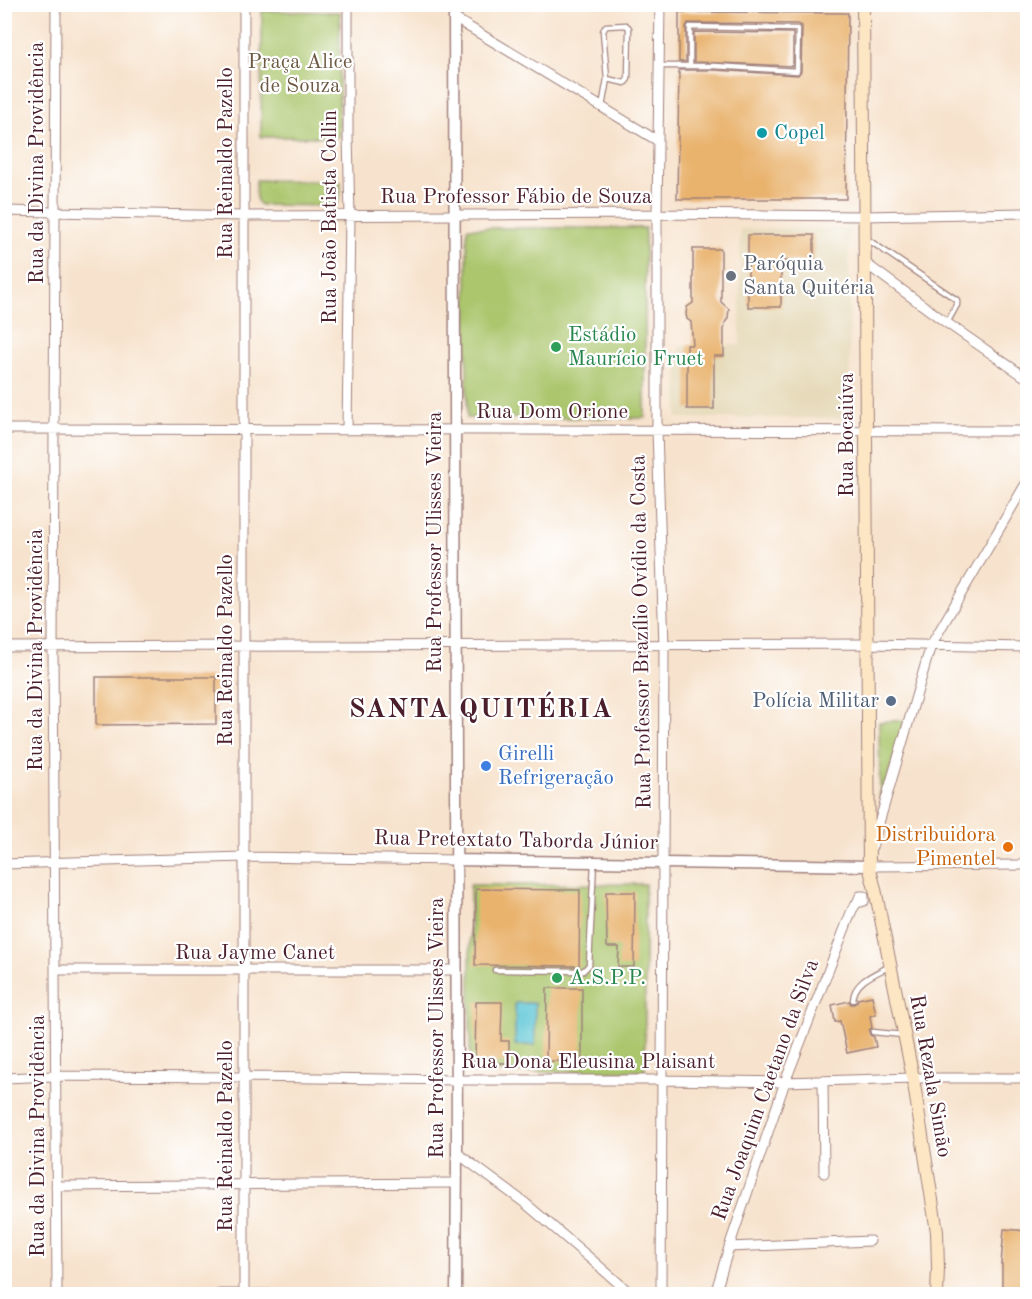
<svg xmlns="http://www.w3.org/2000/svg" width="1032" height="1299" viewBox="0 0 1032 1299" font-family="'Old Standard TT',serif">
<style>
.built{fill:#e6daba}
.green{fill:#abc66d;stroke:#7a724c;stroke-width:1.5}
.water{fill:#5cc6d6;stroke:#537280;stroke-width:1.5}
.building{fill:#e9b36e}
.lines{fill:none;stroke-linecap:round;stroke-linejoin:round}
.service-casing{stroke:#a0817c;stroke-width:7}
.minor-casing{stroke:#a0817c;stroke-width:11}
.tertiary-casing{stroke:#a0817c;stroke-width:13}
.secondary-casing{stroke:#a0817c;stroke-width:14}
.service{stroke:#fff;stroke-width:4.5}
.minor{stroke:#fff;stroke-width:9}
.tertiary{stroke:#fff;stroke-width:10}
.secondary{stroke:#fce6c4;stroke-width:12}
.culture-dot{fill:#0f9aa8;stroke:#fff;stroke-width:2}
.worship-dot{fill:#6b7280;stroke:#fff;stroke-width:2}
.leisure-dot{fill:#2e9e5b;stroke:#fff;stroke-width:2}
.service-dot{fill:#5c6f8a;stroke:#fff;stroke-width:2}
.shop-dot{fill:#3f7fe0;stroke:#fff;stroke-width:2}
.food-dot{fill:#e8710a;stroke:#fff;stroke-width:2}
.labels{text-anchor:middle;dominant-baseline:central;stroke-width:4.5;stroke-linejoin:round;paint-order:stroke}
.park-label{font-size:21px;fill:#6c5942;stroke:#fff}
.culture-label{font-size:21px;fill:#0d838f;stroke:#fff;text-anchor:start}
.street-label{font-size:21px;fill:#4a1f2b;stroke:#fff}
.worship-label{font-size:21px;fill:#5b616d;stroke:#fff;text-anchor:start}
.leisure-label{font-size:21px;fill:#27864d;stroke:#fff;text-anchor:start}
.service-label{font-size:21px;fill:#4e5e75;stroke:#fff;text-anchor:end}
.shop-label{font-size:21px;fill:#366cbe;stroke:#fff;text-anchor:start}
.food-label{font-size:21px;fill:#c56008;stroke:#fff;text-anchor:end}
.district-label{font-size:27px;font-weight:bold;letter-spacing:1.5px;fill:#4a1f2b;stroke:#fff}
</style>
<rect width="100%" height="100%" fill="#fff"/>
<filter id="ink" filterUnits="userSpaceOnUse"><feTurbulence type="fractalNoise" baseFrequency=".0167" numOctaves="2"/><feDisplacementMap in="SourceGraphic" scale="12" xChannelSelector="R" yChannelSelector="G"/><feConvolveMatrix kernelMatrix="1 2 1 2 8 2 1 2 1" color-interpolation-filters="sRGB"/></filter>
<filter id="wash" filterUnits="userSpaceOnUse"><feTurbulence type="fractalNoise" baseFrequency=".008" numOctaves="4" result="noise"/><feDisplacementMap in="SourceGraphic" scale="24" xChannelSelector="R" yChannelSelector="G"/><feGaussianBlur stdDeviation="1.35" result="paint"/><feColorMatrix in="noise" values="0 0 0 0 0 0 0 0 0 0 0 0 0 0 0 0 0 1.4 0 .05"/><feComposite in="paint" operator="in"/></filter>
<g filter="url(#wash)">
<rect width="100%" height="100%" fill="#f7e3cd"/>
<path class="built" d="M849,228l1,190h-173l2,-72 61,-1v-116z"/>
<path class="green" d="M262,11l78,1 -1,125h-78z
M256,180l85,1c-1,8 2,21 -7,25l-73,-1c-8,-5 -5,-17 -5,-25z
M467,228h178v190h-178z
M906,720l-26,81 -1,-79z
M645,884v187l-175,1v-187z"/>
<path class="water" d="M515,1003h20v42h-20z"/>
<g id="blocks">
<path class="building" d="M679,12l169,1 -2,186h-169l2,-129h35l84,5 3,-4 1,-42v-3l-4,-2 -110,-1 -2,4v35h-7z
M694,32l99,1v33l-99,-4z
M748,235h66v26h-33v46h-33z
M693,249h28v53l8,7 -1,9 -3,5 -1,7v26h-10v53h-27v-64h6l-2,-23 -4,-3 -1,-5 1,-7 6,-4z
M96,677h120v47l-120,1z
M476,889l104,1 -1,76 -104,-1z
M606,892h29l-1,75h-16l1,-20h-12z
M547,988h35v73h-36z
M872,996l4,18 -6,2 2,12 -2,1 -1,3 1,3 4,2 2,10 -29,6 -7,-32 -5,1 -3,-17 17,-4 2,3h3l3,-2 1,-3z
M476,1002h26l-1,39h8v22h-34z
M1004,1229l24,2v55h-6v8h-20v-30h-1z"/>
</g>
</g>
<g filter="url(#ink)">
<use href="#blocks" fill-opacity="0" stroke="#a0817c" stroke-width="1.5"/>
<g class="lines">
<g class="service-casing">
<path id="service" d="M626,25l3,3 -1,51 -3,4 -18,-4 -4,-48 3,-5z
M660,66h54l83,5 1,-42 -108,-2v39
M602,107l5,-28
M867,239l90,61v5l-10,18
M495,970l88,1 6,-6 5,-103
M853,1000c1,-19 22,-26 37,-34
M873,1032l30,3"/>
</g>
<g class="minor-casing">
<path id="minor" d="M56,4l-3,643 4,647
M244,4v1290
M660,4l-3,210v216l7,216 -3,648
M454,18l204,123
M4,211l240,5 413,-2 207,2 164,-3
M865,263l82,60 81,56
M4,429l1024,2
M347,430l3,-214 -2,-80v-132
M4,647l864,-3 160,3
M872,847l59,-202 97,-165
M4,864l240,-7 212,3
M869,866l159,-1
M55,970h401
M4,1078l52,-2 188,1 212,3h206l123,2 128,-4h115
M823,1080l1,93
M457,1153l68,50 67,57 39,34
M56,1186l400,-3
M729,1247l141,-6
M219,1294h61
M715,1294l14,-47 56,-165 67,-172 6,-9 3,1 3,-1v-5h-4l-2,5"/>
</g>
<g class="tertiary-casing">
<path id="tertiary" d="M454,4l3,1149 -1,141
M456,860l413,6"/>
</g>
<g class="secondary-casing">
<path id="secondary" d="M863,4l6,862 6,23 38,189 24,154 1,36 -1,26"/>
</g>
<use href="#service" class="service"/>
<use href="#minor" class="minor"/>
<use href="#tertiary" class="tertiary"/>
<use href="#secondary" class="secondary"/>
</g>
</g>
<circle class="culture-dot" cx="762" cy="133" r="6"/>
<circle class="worship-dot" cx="731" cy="276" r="6"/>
<g class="leisure-dot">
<circle cx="556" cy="347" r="6"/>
<circle cx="557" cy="978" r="6"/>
</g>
<circle class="service-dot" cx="891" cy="701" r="6"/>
<circle class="shop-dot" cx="486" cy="766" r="6"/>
<circle class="food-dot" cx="1008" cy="847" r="6"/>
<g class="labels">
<g class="park-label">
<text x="300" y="62">Praça Alice<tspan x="300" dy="24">de Souza</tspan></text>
</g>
<g class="culture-label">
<text x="774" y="133">Copel</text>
</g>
<g class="street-label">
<text transform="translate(37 163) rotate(-90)">Rua da Divina Providência</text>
<text transform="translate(226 163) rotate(-90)">Rua Reinaldo Pazello</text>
<text x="516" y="197">Rua Professor Fábio de Souza</text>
<text transform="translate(330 217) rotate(-90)">Rua João Batista Collin</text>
<text x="552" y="412">Rua Dom Orione</text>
<text transform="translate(847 435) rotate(-90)">Rua Bocaiúva</text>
<text transform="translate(435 542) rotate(-90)">Rua Professor Ulisses Vieira</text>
<text transform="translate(642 632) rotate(-91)">Rua Professor Brazílio Ovídio da Costa</text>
<text transform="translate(36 650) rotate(-90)">Rua da Divina Providência</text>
<text transform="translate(226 650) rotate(-90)">Rua Reinaldo Pazello</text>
<text transform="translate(516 841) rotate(1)">Rua Pretextato Taborda Júnior</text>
<text x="255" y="953">Rua Jayme Canet</text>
<text transform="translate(437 1028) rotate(-90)">Rua Professor Ulisses Vieira</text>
<text x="588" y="1062">Rua Dona Eleusina Plaisant</text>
<text transform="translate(930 1076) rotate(80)">Rua Rezala Simão</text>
<text transform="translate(766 1090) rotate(-70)">Rua Joaquim Caetano da Silva</text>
<text transform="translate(38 1136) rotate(-90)">Rua da Divina Providência</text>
<text transform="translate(226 1136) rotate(-90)">Rua Reinaldo Pazello</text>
</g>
<g class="worship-label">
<text x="743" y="264">Paróquia<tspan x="743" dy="24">Santa Quitéria</tspan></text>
</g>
<g class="leisure-label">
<text x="568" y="335">Estádio<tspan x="568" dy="24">Maurício Fruet</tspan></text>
<text x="569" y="978">A.S.P.P.</text>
</g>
<g class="service-label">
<text x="879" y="701">Polícia Militar</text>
</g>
<g class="shop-label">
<text x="498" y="754">Girelli<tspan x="498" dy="24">Refrigeração</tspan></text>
</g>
<g class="food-label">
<text x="996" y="835">Distribuidora<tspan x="996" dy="24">Pimentel</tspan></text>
</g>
<g class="district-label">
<text x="481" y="709">SANTA QUITÉRIA</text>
</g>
</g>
<rect width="1032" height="1299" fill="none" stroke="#fff" stroke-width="24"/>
</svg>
